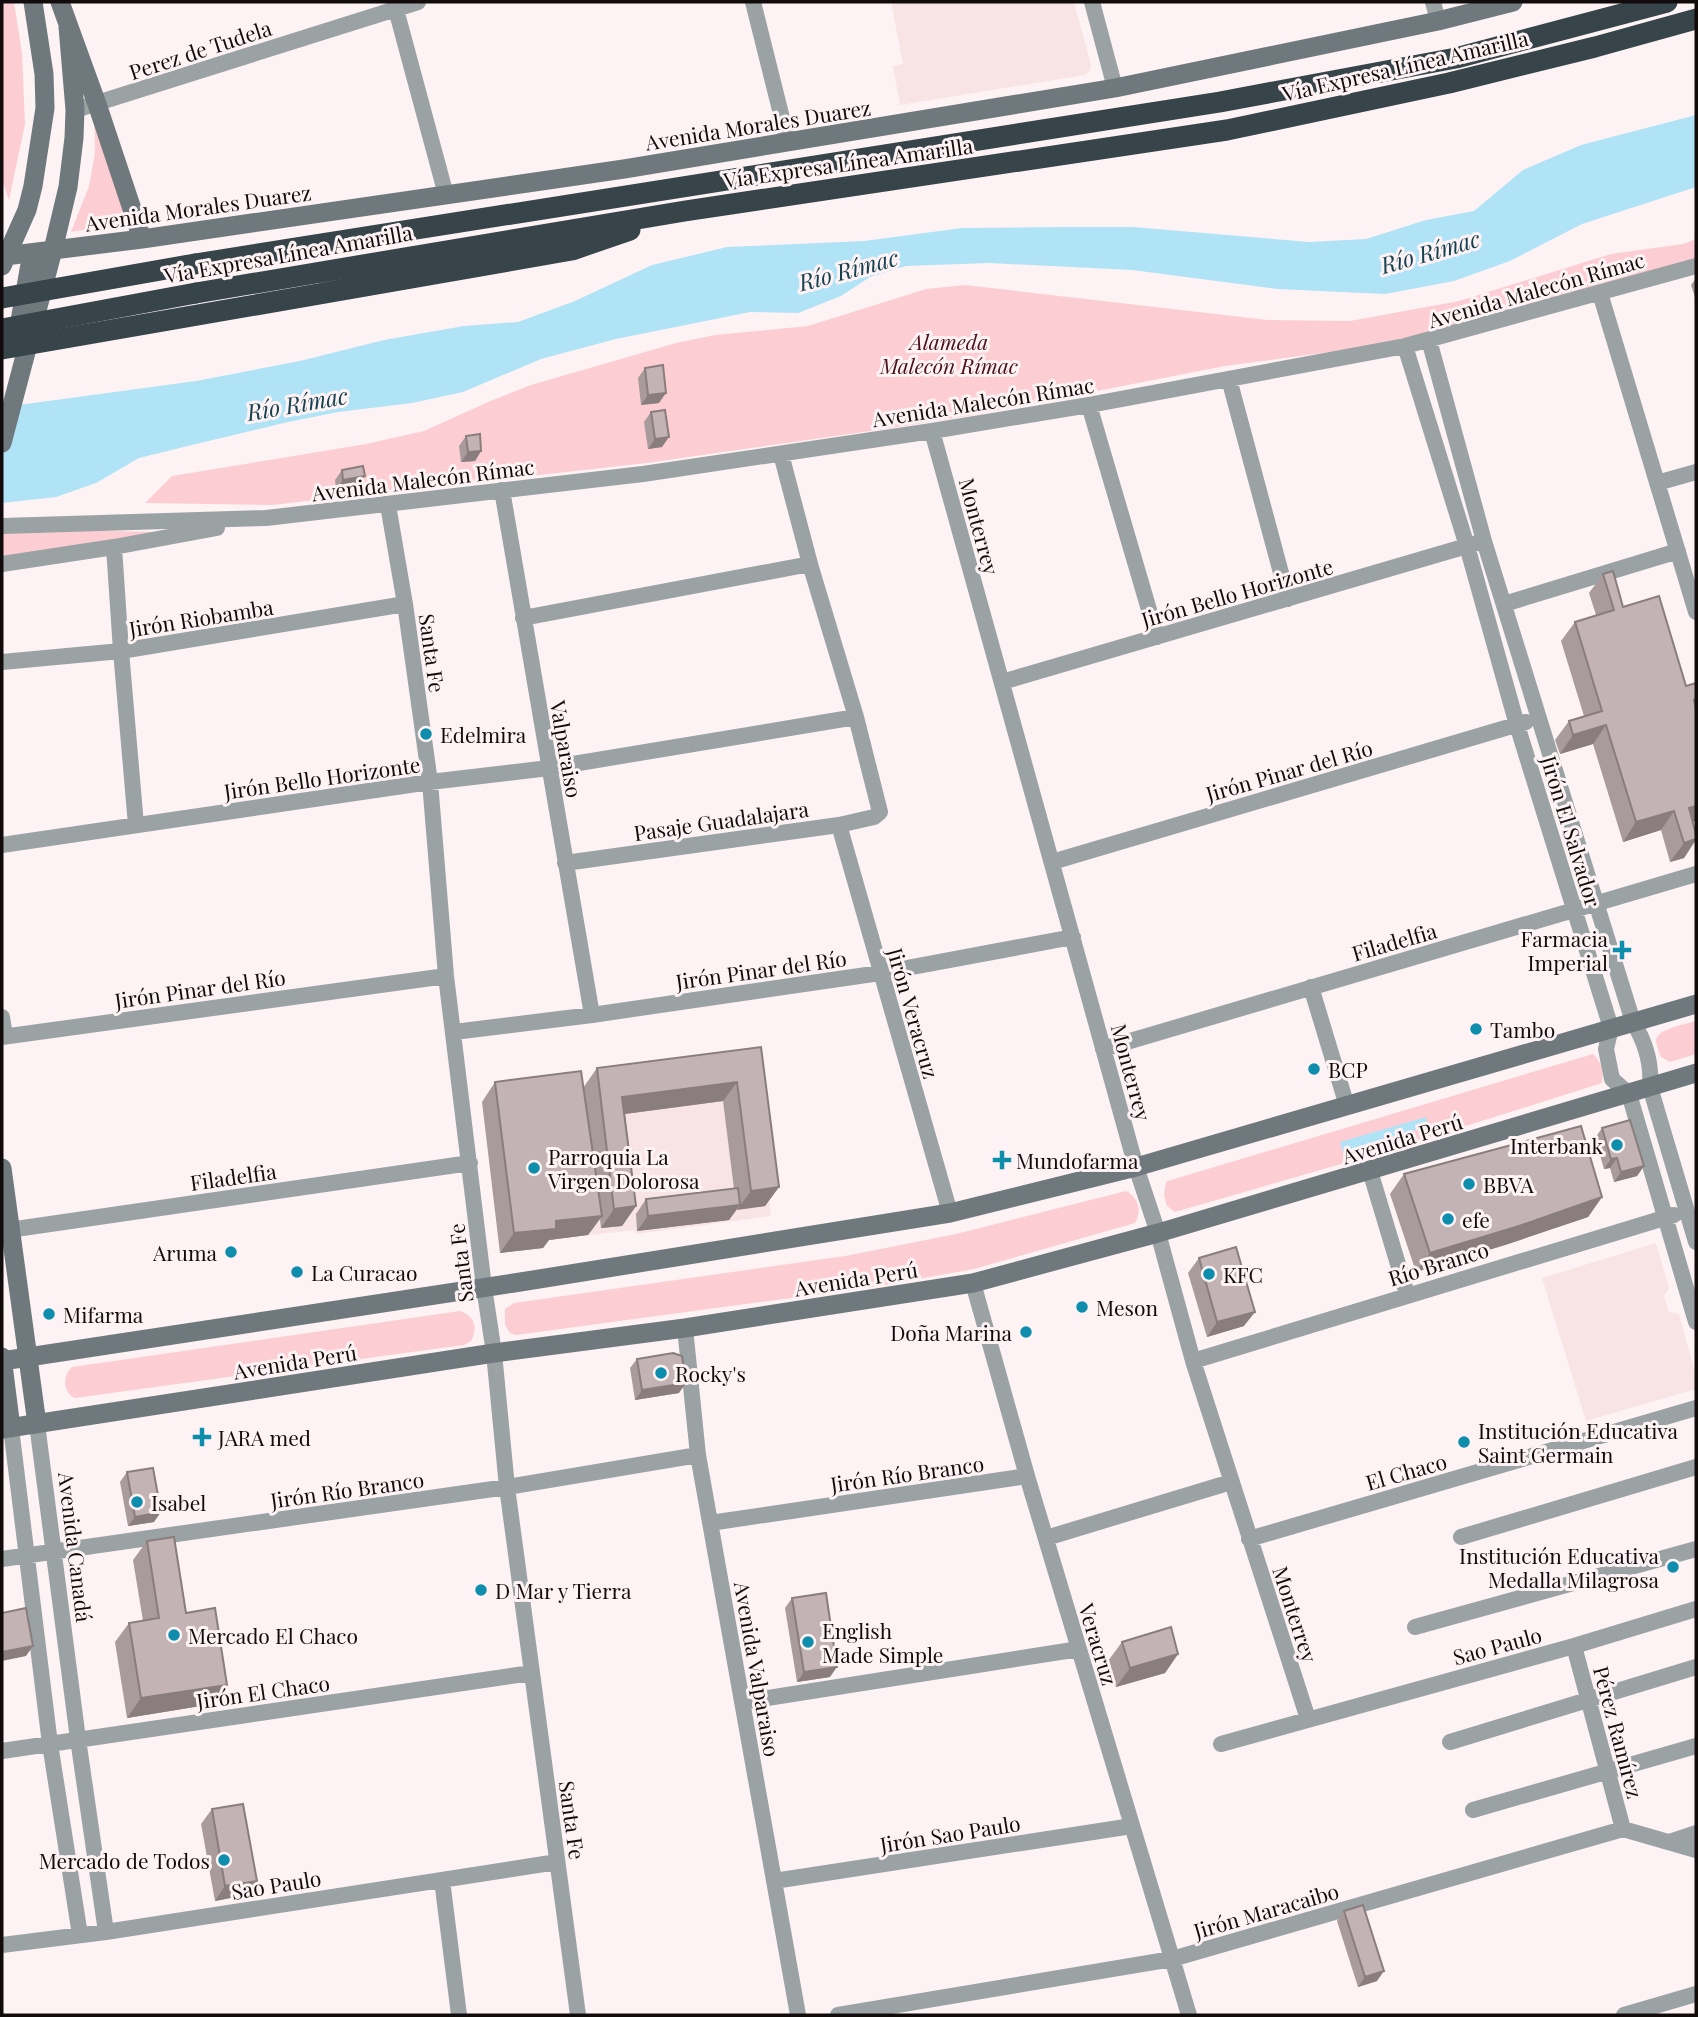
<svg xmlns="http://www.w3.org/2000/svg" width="1698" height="2017" viewBox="0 0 1698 2017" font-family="'Playfair Display',serif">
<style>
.built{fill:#f8e4e5}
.green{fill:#fcced3}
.water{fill:#b0e3f6}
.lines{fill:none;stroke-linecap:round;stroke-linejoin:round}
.minor{stroke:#9ba2a4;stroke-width:16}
.secondary{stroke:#6f797d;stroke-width:19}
.motorway{stroke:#37454a;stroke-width:21}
.motorway-bridge{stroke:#37454a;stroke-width:21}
.wall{fill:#a99a9b}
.shaded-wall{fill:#897d7e}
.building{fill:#c4b3b4;stroke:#897d7e;stroke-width:2}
.poi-dot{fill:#0e8dad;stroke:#fef3f4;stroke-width:2.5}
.labels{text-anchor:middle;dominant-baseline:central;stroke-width:6;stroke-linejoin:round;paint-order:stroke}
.street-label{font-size:21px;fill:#110b0c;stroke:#fef3f4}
.park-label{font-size:21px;font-style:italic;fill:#4c111e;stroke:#fef3f4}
.poi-label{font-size:21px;fill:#110b0c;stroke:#fef3f4;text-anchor:start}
.water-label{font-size:23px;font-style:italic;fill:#15414f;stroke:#fef3f4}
</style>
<rect width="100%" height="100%" fill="#fef3f4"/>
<path class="built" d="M891,2h183l17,63 -1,6 -5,4 -185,30 -7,-39 10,-2z
M751,1063l20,153 -135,18 -2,-4 -44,5 -22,-147z
M1656,1243l13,45 -5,8 5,16 10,2 17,62v13l-110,32 -44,-143z"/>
<path class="green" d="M2,2h12l8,51 3,71 -16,76 -7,-20z
M94,103l36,119 -59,10 18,-46 6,-33z
M1696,239v19l-320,88 -151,20 -251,49 -89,14 -238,34 -375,42 -127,-2 27,-27 194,-32 58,-13 64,-29 43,-17 145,-42 39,-8 93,-9 118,-37 39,-4 303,35 82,1 109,-20 152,-47 72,-10z
M27,529l130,3 -155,29v-27z
M1696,1021v33l-26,8 -9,-5c-2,-5 -5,-12 -5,-17 1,-11 30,-16 40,-19z
M1593,1054c9,9 11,17 9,29l-209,66 -218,63 -8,-6 -3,-11 2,-13 5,-2z
M1126,1191c13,7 16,20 9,32l-161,46 -94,17 -364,49 -6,-2 -5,-8v-16l9,-6 331,-47 111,-22z
M460,1311c15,5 18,17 11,30l-7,4 -389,53c-13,-6 -12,-23 -3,-31z"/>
<path class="water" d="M1696,115v72l-114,37 -72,37 -56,20 -69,13 -108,-5 -145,-19 -143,-7 -83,3 -36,11 -29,19 -43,17 -48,-1 -134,27 -75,20 -78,33 -51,11 -74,9 -50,10 -92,22 -57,14 -43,25 -40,14 -54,6v-98l24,-1 170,-23 104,-20 84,-21 80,-14 54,-4 57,-21 77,-36 75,-18 137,-6 98,-13 105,-1h66l176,15 57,-3 60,-19 48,-9 49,-41 58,-25z
M1426,1117l2,9 -85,26 -3,-10z"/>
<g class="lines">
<path class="minor" d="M394,2l52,193
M753,2l35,140
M1092,2l23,86
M1433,2l5,19
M75,110l343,-108
M1600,293l96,319
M1429,340l55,201 149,481c13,21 19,41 17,65l46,155
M1405,346l62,200 50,179 94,303 -5,21 6,30 17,15 67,228
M1229,379l59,220
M1089,405l68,232
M932,431l204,736 22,66 35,128 115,358
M1657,483l39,-11
M502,490l90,525
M388,505l17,99 25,178 16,194 38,311 10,66 13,134 71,528
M2,526l264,-8 377,-44 289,-43 157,-26 316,-59 291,-80
M114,547l7,104 15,174
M2,564l112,-17 103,-19
M1504,604l174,-53
M523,618l287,-54
M2,662l119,-11 284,-47
M1002,682l475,-139
M839,825l111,388
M2,845l428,-63 119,-14 307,-51
M1052,862l474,-140
M565,863l274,-38 35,-8 6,-5 -24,-95 -46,-153 -29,-110
M1311,987l36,119
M2,1017l3,19
M454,1032l138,-17 288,-42 193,-36
M2,1037l444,-61
M1103,1049l593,-175
M1370,1171l37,123
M2,1231l468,-68
M973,1283l54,193 162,539
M685,1328l13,127 100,560
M1193,1361l481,-146
M37,1424l41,315 28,193
M11,1428l39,316 30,191
M710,1523l317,-47
M1461,1537l235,-70
M1046,1538l185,-56
M1249,1539l447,-131
M2,1559l505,-72 191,-32
M1415,1627l281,-78
M1574,1646l49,183
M742,1702l337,-53
M1450,1742l246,-75
M1221,1744l353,-98 122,-37
M2,1751l529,-78
M1473,1810l223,-64
M1669,1842l27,-9
M442,1880l17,135
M774,1881l358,-55
M2,1945l104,-13 451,-70
M838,2015l334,-56 451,-130 73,21
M1624,2015l72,-21"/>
<path class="secondary" d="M60,2l37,102 45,135
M5,256l137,-17 482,-70 491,-81 323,-67 75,-19
M2,266l25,-56 6,-24 12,-78 -1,-34 -11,-72
M21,339l-3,-7 14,-79
M2,443l51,-193 15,-63 6,-49 1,-28 -7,-83
M2,1168l35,256
M2,1357l9,71
M2,1361l512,-78 436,-70 186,-46 560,-163
M2,1429l492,-76 191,-25 288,-45 185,-50 538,-160"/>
<path class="motorway" d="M195,264l1025,-162 236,-44 211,-56
M196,293l489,-82 542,-81 222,-47 146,-36 101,-28
M2,349l570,-99 58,-20"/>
<path class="motorway-bridge" d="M2,298l193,-34
M2,329l194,-36"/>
</g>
<path class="wall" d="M1696,278v22l-5,-15z
M645,368l14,35 -18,2 -3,-27z
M651,412l11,35 -14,2 -4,-27z
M466,436l15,15 -6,10 -14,1 -2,-16z
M342,470l23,6 -7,10 -22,4 -1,-10z
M1603,574l93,260v6l-12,18 -14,4 -9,-32 -38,12 -30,-98 -33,10 -5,-14 14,-19 15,-5 -23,-75 14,-19 21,-7 -7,-22z
M761,1047l18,140 -14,19 -28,3 -8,11 -92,11 -1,-17 10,-15 88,-10 -11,-88 -98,13 11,92 -14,20 -21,2 -1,-9 -12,16 -39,5 -6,8 -43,5 -18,-151 13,-20 88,6 14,-20z
M1602,1128l42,38 -7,10 -23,6 -4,-14 -6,1 -9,-31z
M1404,1174l198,23 -14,20 -83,28 -89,27 -26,-78z
M1199,1258l45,68 -37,11 -19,-64z
M637,1359l42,34 -44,7 -5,-32z
M127,1472l27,50 -26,4 -8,-44z
M147,1541l39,72 41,72 -14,19 -86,14 -12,-76 14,-19 14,-2 -10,-61z
M792,1598l38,79 -33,5 -12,-74z
M1122,1642l56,12 -13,19 -49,14 -8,-26z
M212,1809l45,72 -11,14 -31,6 -14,-77z
M1344,1911l33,70 -19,6 -21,-66z"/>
<path class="shaded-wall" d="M666,393l-7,10 -18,2 7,-10z
M669,437l-7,10 -14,2 7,-10z
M481,451l-6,10 -14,1 7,-10z
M365,476l-7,10 -22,4 7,-10z
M1606,725l-13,19 -33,10 13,-19z
M1696,806v15l-17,5 10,-18z
M1674,811l-13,19 -38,12 13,-20z
M1696,839l-12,19 -14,4 14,-19z
M737,1082l-14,19 -114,15 13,-19z
M1617,1158l-7,10 -6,1 7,-10z
M1644,1166l-7,10 -23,6 7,-10z
M779,1187l-14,19 -28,4 14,-19z
M1602,1197l-14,20 -83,28 -89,27 14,-19z
M740,1205l-11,15 -92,11 11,-15z
M636,1206l-14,20 -21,2 13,-19z
M602,1216l-14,19 -39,5 -6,8 -43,5 14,-20 42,-12z
M1255,1312l-11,14 -37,11 10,-15z
M686,1383l-7,10 -44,7 7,-10z
M161,1512l-7,10 -26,4 7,-9z
M33,1646l-7,10 -24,5v-9z
M1178,1654l-13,19 -49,14 14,-19z
M837,1667l-7,10 -33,5 7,-10z
M227,1685l-14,19 -86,14 14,-20z
M257,1881l-11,14 -31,6 10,-15z
M1384,1971l-7,10 -19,6 7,-10z"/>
<path class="building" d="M663,365l3,28 -18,2 -3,-27z
M665,410l4,27 -14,2 -4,-27z
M480,434l1,17 -13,1 -2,-16z
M363,466l2,10 -22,4 -1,-10z
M1613,571l10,36 36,-11 27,90 10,-3v16l-2,1 2,9v97l-7,2 7,26v5l-12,4 -10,-32 -38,11 -30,-97 -33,10 -4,-14 33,-10 -27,-89 39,-12 -11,-36z
M761,1047l18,140 -28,4 -14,-109 -115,15 14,109 -22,3 -17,-141z
M581,1071l21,145 -46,5v8l-42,4 -19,-151z
M1630,1120l14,46 -23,6 -4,-14 -6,1 -9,-31z
M1581,1126l21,71 -83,29 -89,27 -26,-79z
M738,1188l2,17 -92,11 -2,-17z
M1236,1247l19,65 -38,10 -18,-64z
M673,1353l9,3 4,27 -44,7 -5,-31z
M153,1468l8,44 -26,5 -8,-45z
M174,1537l12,76 29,-5 12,77 -86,13 -12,-75 30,-5 -12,-77z
M826,1593l11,74 -33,5 -12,-74z
M26,1608l7,38 -31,6v-39z
M1171,1627l7,27 -48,14 -8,-26z
M243,1804l14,77 -32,5 -13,-77z
M1363,1905l21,66 -19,6 -21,-66z"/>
<g class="poi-dot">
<circle cx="426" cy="734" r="7"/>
<path d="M1618.5 939.5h7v7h7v7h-7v7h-7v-7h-7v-7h7z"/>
<circle cx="1476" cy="1029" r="7"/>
<circle cx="1314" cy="1069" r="7"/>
<circle cx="1617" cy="1145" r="7"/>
<path d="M998.5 1149.5h7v7h7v7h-7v7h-7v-7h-7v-7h7z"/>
<circle cx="534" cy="1168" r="7"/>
<circle cx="1469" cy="1184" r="7"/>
<circle cx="1448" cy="1219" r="7"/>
<circle cx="231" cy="1252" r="7"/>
<circle cx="297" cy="1272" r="7"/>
<circle cx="1209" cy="1274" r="7"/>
<circle cx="1082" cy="1307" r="7"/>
<circle cx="49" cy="1314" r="7"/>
<circle cx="1026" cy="1332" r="7"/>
<circle cx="661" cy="1373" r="7"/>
<path d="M198.5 1426.5h7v7h7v7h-7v7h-7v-7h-7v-7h7z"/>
<circle cx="1464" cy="1442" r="7"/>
<circle cx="137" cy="1502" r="7"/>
<circle cx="1673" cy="1567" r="7"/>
<circle cx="481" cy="1590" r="7"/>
<circle cx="174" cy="1635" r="7"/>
<circle cx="808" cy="1642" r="7"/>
<circle cx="224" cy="1860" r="7"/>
</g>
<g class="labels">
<g class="street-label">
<text transform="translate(200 49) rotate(-18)">Perez de Tudela</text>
<text transform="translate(1405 65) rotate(-13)">Vía Expresa Línea Amarilla</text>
<text transform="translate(758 124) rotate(-9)">Avenida Morales Duarez</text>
<text transform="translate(848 162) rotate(-8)">Vía Expresa Línea Amarilla</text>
<text transform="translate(198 207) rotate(-8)">Avenida Morales Duarez</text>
<text transform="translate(288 253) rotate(-10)">Vía Expresa Línea Amarilla</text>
<text transform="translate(1536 289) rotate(-16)">Avenida Malecón Rímac</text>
<text transform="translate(983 401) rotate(-9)">Avenida Malecón Rímac</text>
<text transform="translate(423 479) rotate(-7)">Avenida Malecón Rímac</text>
<text transform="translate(980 526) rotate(75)">Monterrey</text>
<text transform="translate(1237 592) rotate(-16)">Jirón Bello Horizonte</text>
<text transform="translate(201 617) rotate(-9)">Jirón Riobamba</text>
<text transform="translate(433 653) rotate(82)">Santa Fe</text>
<text transform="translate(567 749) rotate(80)">Valparaiso</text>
<text transform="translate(1289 770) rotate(-16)">Jirón Pinar del Río</text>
<text transform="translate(322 777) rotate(-8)">Jirón Bello Horizonte</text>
<text transform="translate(721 820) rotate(-8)">Pasaje Guadalajara</text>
<text transform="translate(1572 831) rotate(73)">Jirón El Salvador</text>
<text transform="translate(1394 941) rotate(-16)">Filadelfia</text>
<text transform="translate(761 969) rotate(-8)">Jirón Pinar del Río</text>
<text transform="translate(200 988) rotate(-8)">Jirón Pinar del Río</text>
<text transform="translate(914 1013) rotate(74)">Jirón Veracruz</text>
<text transform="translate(1132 1072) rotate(75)">Monterrey</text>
<text transform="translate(1402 1138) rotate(-17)">Avenida Perú</text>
<text transform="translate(233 1176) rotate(-8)">Filadelfia</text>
<text transform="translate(460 1263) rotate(-97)">Santa Fe</text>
<text transform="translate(1438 1263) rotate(-17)">Río Branco</text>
<text transform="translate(856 1278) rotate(-9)">Avenida Perú</text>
<text transform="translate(295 1361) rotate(-9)">Avenida Perú</text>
<text transform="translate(1406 1471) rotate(-16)">El Chaco</text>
<text transform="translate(907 1473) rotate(-8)">Jirón Río Branco</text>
<text transform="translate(347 1489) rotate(-8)">Jirón Río Branco</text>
<text transform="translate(76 1547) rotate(83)">Avenida Canadá</text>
<text transform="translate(1296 1614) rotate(72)">Monterrey</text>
<text transform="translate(1099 1644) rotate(73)">Veracruz</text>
<text transform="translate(1497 1645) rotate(-15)">Sao Paulo</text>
<text transform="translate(758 1669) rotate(80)">Avenida Valparaiso</text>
<text transform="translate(263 1691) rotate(-8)">Jirón El Chaco</text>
<text transform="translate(1619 1732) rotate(75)">Pérez Ramírez</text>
<text transform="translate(573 1820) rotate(82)">Santa Fe</text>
<text transform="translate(950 1833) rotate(-9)">Jirón Sao Paulo</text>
<text transform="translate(276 1884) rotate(-9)">Sao Paulo</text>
<text transform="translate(1266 1910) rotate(-16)">Jirón Maracaibo</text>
</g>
<g class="park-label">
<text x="949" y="341">Alameda<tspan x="949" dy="24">Malecón Rímac</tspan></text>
</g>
<g class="poi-label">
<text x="440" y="734">Edelmira</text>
<text x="1608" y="938" text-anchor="end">Farmacia<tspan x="1608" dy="24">Imperial</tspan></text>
<text x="1490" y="1029">Tambo</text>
<text x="1328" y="1069">BCP</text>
<text x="1603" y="1145" text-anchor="end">Interbank</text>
<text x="548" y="1156">Parroquia La<tspan x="548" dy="24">Virgen Dolorosa</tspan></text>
<text x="1016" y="1160">Mundofarma</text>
<text x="1483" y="1184">BBVA</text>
<text x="1462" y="1219">efe</text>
<text x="217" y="1252" text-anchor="end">Aruma</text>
<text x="311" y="1272">La Curacao</text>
<text x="1223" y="1274">KFC</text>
<text x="1096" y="1307">Meson</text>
<text x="63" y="1314">Mifarma</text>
<text x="1012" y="1332" text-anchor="end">Doña Marina</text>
<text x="675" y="1373">Rocky's</text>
<text x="1478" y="1430">Institución Educativa<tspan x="1478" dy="24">Saint Germain</tspan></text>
<text x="218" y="1437">JARA med</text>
<text x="151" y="1502">Isabel</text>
<text x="1659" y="1555" text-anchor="end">Institución Educativa<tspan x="1659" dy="24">Medalla Milagrosa</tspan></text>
<text x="495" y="1590">D Mar y Tierra</text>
<text x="822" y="1630">English<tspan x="822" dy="24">Made Simple</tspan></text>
<text x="188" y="1635">Mercado El Chaco</text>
<text x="210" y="1860" text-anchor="end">Mercado de Todos</text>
</g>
<g class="water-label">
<text transform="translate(1430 251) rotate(-16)">Río Rímac</text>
<text transform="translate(848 269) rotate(-15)">Río Rímac</text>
<text transform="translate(297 403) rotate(-10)">Río Rímac</text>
</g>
</g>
<rect width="1698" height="2017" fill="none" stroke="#110b0c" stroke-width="7"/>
</svg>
